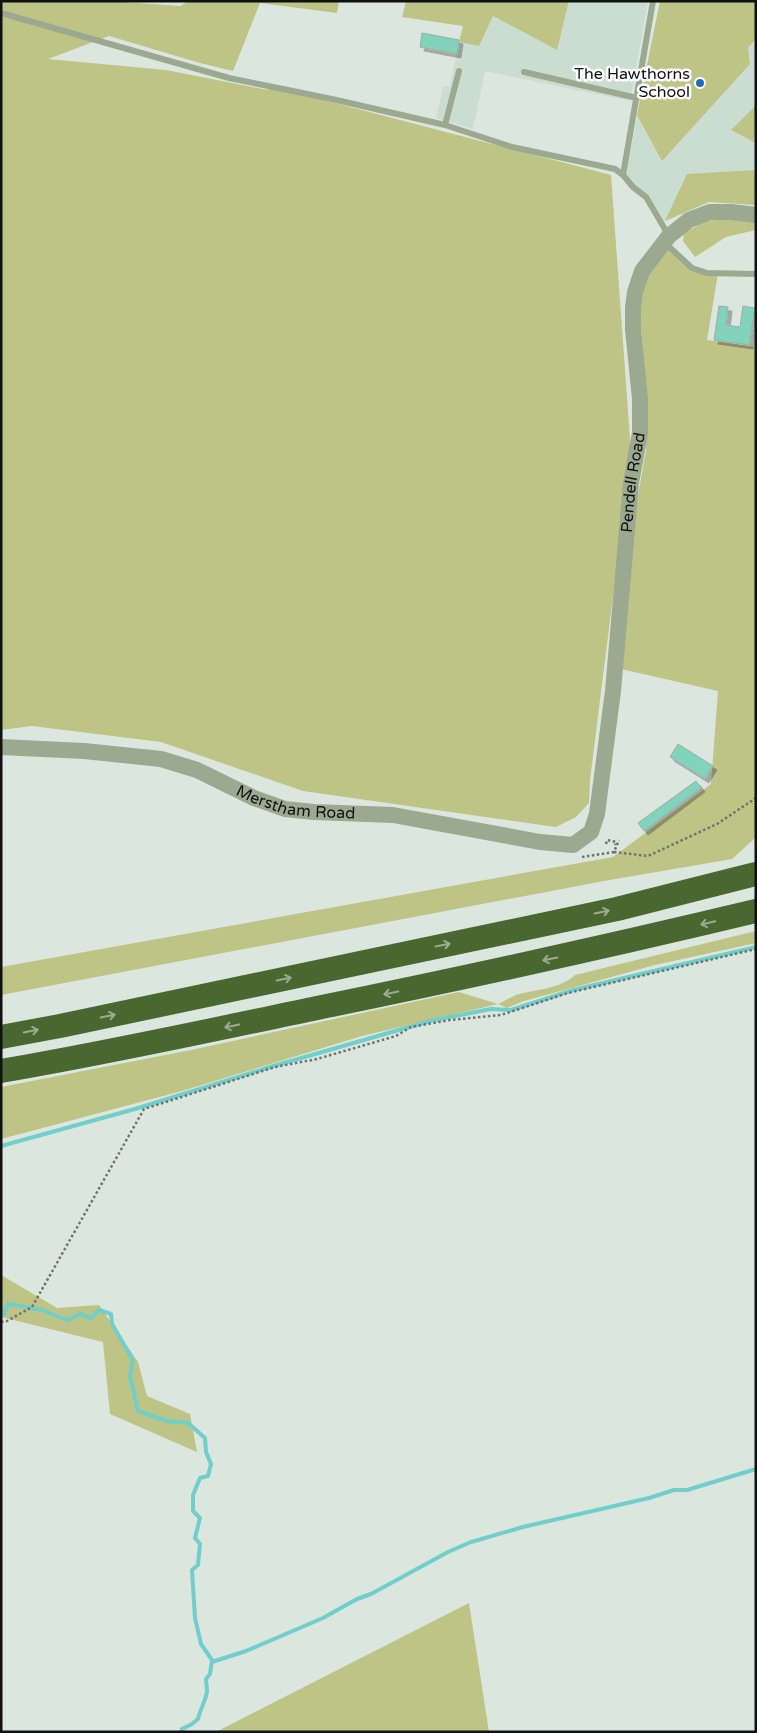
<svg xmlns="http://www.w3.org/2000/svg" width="757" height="1733" viewBox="0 0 757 1733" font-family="'Varela Round',sans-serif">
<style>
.built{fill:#cbddd0}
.green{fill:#bdc485}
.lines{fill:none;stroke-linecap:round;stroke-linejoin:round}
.stream{stroke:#71cecb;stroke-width:4}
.building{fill:#81d3bb;stroke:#9faba7;filter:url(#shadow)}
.path{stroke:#6e746f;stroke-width:2.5;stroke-dasharray:2.5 2.5;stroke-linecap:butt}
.service{stroke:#9aa990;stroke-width:6}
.tertiary{stroke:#9aa990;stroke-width:16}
.motorway{stroke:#486731;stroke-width:24}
.oneway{stroke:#9aab8e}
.poi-dot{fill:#1e6cbb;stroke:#fff;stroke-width:2}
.labels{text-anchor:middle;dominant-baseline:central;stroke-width:5;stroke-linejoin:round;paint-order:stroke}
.poi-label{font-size:16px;fill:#0f1210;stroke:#fff;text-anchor:end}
.street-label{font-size:16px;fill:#0f1210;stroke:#fff}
</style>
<defs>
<filter id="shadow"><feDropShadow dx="4" dy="4" stdDeviation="0" flood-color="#0004"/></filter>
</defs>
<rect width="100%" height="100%" fill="#dbe6de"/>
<path class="built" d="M569,1h79l-18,100 -145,-30 -12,58 -37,-11 7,-32h7l9,-44 20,4 14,-30 64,34z
M660,1h96v204l-47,-3 -44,19 -39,-47z"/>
<path class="green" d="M1,1h108l71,5 9,-5h150l-2,12 -77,-10 -27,68 -33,-8 -91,-27 -61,23 118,11 102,20 2,-4 341,89 20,278 -41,327 -1,23 -13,14 -20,10 -253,-36 -142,-49 -129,-16 -31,4z
M406,1h163l-12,49 -64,-34 -14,30 -20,-4 4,-16 -61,-9z
M660,1h96v37l-8,10 2,16 -88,97 -25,-46z
M756,105v38l-25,-13z
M756,170v35l-47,-3 -44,19 22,-47z
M739,218l17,3v9l-30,7 -31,20 -12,-16 1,-8 22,-12z
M669,247l23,21 26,5 -11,67 47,7 2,-12v502l-24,22 -128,22 -603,114v-28l612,-110 98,-73 7,-93 -97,-22 8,-122 17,-97 -3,-97 -4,-54 10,-29z
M756,931v12l-101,22 -131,36 -17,7 -9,-4 -136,32 -180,55 -181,48v-52l190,-37 268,-58 39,12c6,-3 12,-6 18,-9 19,-6 43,-5 59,-20z
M1,1275l56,33 42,-3 39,57 9,34 43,18 7,38 -87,-38 -7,-72 -102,-25z
M469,1603l20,129h-273z"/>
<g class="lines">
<path class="stream" d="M1,1146l134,-37 135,-42 160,-46 61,-12 20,1 62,-20 183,-43
M1,1314h3l4,-10 34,6 25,10 13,-6 11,4 8,-8 12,4 1,10 21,36 -3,16 8,35 29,10 21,2 17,15 1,14 5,12 -3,12 -8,2 -7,17v16l7,7 -5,20 5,6 -2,21 -6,5 3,48 6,26 11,16 -2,14 -4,5c0,4 1,8 1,12 -1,10 -7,18 -9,28l-6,5 -10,5 -1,3
M212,1662l34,-11 77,-33 34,-19 14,-5 77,-42 23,-10 52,-15 126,-29 25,-8h13l69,-21"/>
</g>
<path class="building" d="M422,33l37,7 -2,14 -37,-7z
M719,306l9,1 -2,18 14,2 3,-21 12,2 -6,37 -35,-5z
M678,744l35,22 -8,13 -35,-22z
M696,781l5,7 -57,43 -6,-8z"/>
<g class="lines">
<path class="path" d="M606,844l1,-4 9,2 -1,3
M614,852l34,4 69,-32 39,-26
M582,857l32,-5 5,-12
M1,1322l6,-1 25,-14 112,-198 131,-42 42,-8 79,-23 15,-9 39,-7 51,-5 67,-22 188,-44"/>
<path class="service" d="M1,13l228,65 103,21 113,26 67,22 103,22 8,6 10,12 13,10 23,39
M524,72l113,26
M445,125l14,-54
M623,175l30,-174
M665,243l27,25 15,5 49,1"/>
<path class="tertiary" id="s1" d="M1,747l83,4 77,8 36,11 57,28 31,11 29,3 79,3 147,27 33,3 18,-13 6,-18 16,-123 18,-208 9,-50v-34l-7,-70v-21l2,-16 7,-21 27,-35 20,-16 21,-8h21l25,3"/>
<path class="motorway" d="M1,1037l59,-11 557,-117 139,-35
M1,1071c106,-18 211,-41 316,-63 147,-30 293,-62 439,-97"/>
</g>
<defs><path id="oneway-shaft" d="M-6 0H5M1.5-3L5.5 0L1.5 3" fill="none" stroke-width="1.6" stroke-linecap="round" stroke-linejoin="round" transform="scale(1.25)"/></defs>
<g class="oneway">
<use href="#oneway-shaft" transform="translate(602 912) rotate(-12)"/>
<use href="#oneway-shaft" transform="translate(708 923) rotate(166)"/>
<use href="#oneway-shaft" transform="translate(443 945) rotate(-12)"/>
<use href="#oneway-shaft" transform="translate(550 959) rotate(168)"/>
<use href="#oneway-shaft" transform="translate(284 979) rotate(-12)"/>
<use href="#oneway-shaft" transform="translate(391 993) rotate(168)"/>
<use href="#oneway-shaft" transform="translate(108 1016) rotate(-12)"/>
<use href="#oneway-shaft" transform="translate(232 1026) rotate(168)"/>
<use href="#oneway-shaft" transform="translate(31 1031) rotate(-11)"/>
</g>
<circle class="poi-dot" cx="700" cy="83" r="5"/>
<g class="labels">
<g class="poi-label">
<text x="690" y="74">The Hawthorns<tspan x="690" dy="18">School</tspan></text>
</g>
<g class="street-label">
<text stroke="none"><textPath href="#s1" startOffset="960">Pendell Road</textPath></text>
<text stroke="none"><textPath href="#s1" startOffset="304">Merstham Road</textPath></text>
</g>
</g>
<rect width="757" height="1733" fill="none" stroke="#0f1210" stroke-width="5"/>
</svg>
